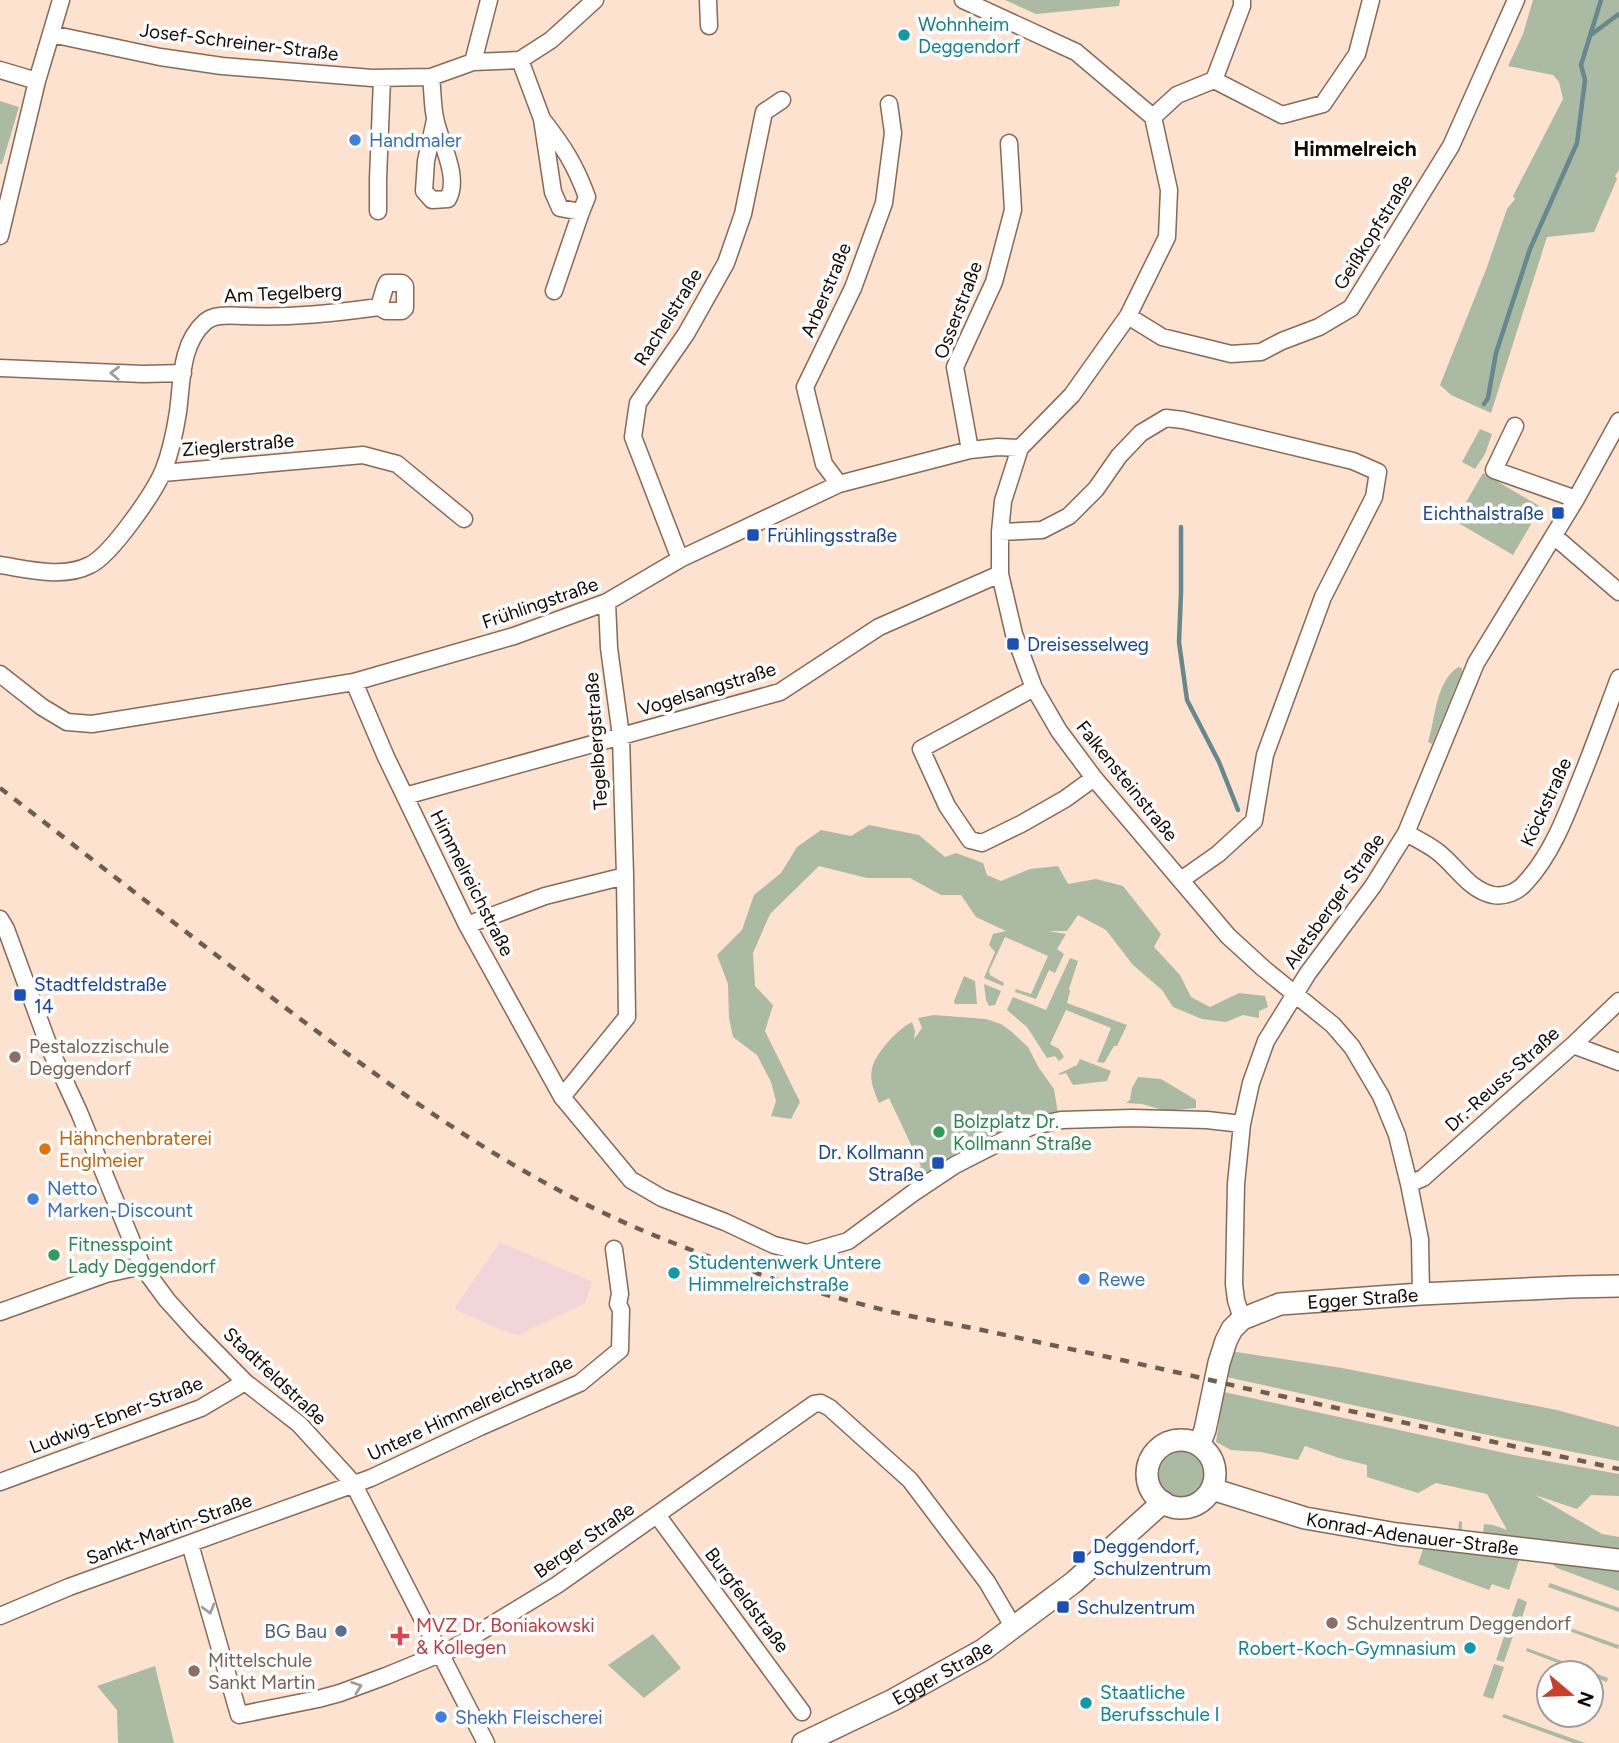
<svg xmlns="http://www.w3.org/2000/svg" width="1619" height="1743" viewBox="0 0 1619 1743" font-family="Figtree,sans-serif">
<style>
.industrial{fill:#f1d6d9}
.green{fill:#abbaa2}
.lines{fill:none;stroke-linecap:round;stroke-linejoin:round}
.stream{stroke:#67888f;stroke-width:4.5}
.street-casing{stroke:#876955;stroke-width:19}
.secondary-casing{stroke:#876955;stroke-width:24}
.street{stroke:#fff;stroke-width:16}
.secondary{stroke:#fff;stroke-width:21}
.rail{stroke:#6e5d52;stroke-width:4.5;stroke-dasharray:9 9;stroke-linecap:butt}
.oneway{stroke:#a19d9a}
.culture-dot{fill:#0f9aa8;stroke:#fff;stroke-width:2.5}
.shop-dot{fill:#3f7fe0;stroke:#fff;stroke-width:2.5}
.transit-dot{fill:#1a4fb4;stroke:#fff;stroke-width:2.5}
.education-dot{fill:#8d6e63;stroke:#fff;stroke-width:2.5}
.leisure-dot{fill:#2e9e5b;stroke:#fff;stroke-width:2.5}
.food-dot{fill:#e8710a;stroke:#fff;stroke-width:2.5}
.service-dot{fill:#5c6f8a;stroke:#fff;stroke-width:2.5}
.health-dot{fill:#e0444e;stroke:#fff;stroke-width:2.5}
.labels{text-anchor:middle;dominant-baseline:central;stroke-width:7;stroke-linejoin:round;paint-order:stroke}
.culture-label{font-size:19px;fill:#0d838f;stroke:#fff;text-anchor:start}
.street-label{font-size:19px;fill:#140903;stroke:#fff}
.shop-label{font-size:19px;fill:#366cbe;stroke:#fff;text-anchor:start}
.transit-label{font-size:19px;fill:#164399;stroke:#fff;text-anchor:start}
.education-label{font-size:19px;fill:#785e54;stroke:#fff;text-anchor:start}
.leisure-label{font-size:19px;fill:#27864d;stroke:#fff;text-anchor:start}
.food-label{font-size:19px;fill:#c56008;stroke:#fff;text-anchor:start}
.health-label{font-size:19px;fill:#be3a42;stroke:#fff;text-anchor:start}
.service-label{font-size:19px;fill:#4e5e75;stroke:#fff;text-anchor:end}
.neighbourhood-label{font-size:21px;font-weight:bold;fill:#140903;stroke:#fff}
</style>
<rect width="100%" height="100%" fill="#fde2d0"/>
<path class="industrial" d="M500,1242l92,40 -7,21 -66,32 -7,-1 -58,-25z"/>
<path class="green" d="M1005,0h115l-1,6 -83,8z
M1533,0h86v170l-4,6 2,3 -23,53 -47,5 -56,176 -40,-18 -11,-10 47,-118 20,-58 8,-10 -2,-3 50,-97 -4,-17 -6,-7 -45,-9 15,-32z
M0,101l19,6 -17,57h-2z
M1480,429l12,5 -7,20 -10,15 -13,-7z
M1483,473l58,34 -28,48 -58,-34z
M1458,667l4,1v4l-30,72 -4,-2c8,-25 7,-59 30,-75z
M869,825l50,10 26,22 11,-4 27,10 4,12 14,6 29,-12 28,-3 10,18 28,-5 27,7 38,48 -7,13 26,28 11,22 19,10 29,-14 26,3 3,11 -9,4v7l-16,-3 -17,7 -24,-3 -29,-12 -11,-17 -29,-25 -27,-35 -28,-15 -11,16h-19l18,3 -9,15 7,5 -9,19 -6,-3 -13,29 -21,-7 1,-3 15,5 17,-38 -43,-19 -16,34 1,4 14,8 -1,3 -19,-8 11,-26 -6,-7 4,-11 13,-3 -30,-14 -15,-22h-20l-31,-17h-43l-48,-12 -49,48 -17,39 2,33 18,19 -8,26 35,71 -9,17 -20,-3 5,-15 -5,-19 -14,-27 -24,-18 -4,-19 -1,-34 -11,-29 25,-25 12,-35 27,-22 16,-26 24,-17 30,6z
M1070,958l8,3 -9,28 1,2 -3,12 60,22 -10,21h-3l-10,17 -7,-1 14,-34 -45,-18 -16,34 9,5 5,8 -5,4 -4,-5 -8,2 -20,-31 -20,-17 6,-13 33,13z
M964,976l11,5 2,23h-22l-1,-3z
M984,984l17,7 -6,14 -6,1 -3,-6z
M934,1015l52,4 15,5 11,8 16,15 11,21 15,21 4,25 -41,11 -2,-3 -5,6 -53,24 -40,27 -3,-7 7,-6 -32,-68 -10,5c-4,-10 -10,-23 -7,-34 3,-16 26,-40 40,-47l3,9 -1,8 8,-11 -4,-10z
M1080,1059l31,12 -4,10 -34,4 -7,-12 -7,2 -1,-1 19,-9z
M1138,1077l23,2 35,21v8l-30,3 -24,-7 -16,-1 4,-3 2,-12z
M1230,1351l112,17 215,42 62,17v34l-141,-28 -251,-56z
M1224,1392l290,63 105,19v22l-28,-1 -14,14 -42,-14 67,39 17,3v13l-161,-18 1,-11 3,1v9l21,2 1,-9 9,1 14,5 -20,-36 -51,-11 -18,10 -51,-16v-12l-28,-7 -34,-12 -7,14 -37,-8 -30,-2 -15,-8z
M1158 1474a24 24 0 1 1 48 0a24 24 0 1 1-48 0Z
M1423,1549l97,9 -11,32 -17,-6 -3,6 -71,-26z
M1553,1562l66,7v22l-62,-23 -4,-3z
M1550,1583l69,25v4l-71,-25z
M1518,1598l9,4 -9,28 -10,-3z
M1538,1617l81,28 -1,4 -81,-30z
M1506,1631l8,2 -10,29 -8,-2z
M653,1634l28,34 -37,30 -36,-33z
M1527,1648l81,30 -1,4 -16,-6v-3h-7l-58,-22z
M1494,1664l10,3 -11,32 -10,-3z
M155,1666l19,77h-56l-1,-33 -20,-24z
M1504,1714l81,29h-12l-71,-26z"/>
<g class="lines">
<path class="stream" d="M1592,34l27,-20
M1484,404l4,-6 8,-45 34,-104 47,-106 8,-63 -4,-15 20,-65
M1181,527v65l-2,50 8,58 32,62 19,48"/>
<g class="street-casing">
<path id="street" d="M708,0l1,26
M963,0l113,52 77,65 16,73 -2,47 -39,79 -56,79 -52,53 -17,53 -3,31v42l14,60 20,54 25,43 35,47 134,158 35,32 70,57 19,22 29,49 16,39 12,49 11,55 1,55
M51,34l109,23 62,9 150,12 59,-1 42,-15 47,-2 31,-20 44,-40
M520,60l22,59 11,73 7,16 21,4 6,-15c-12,-33 -24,-51 -45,-78
M473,62l16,-62
M0,70l37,11
M431,77c2,15 1,31 5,45 5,22 24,55 12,77l-16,1 -8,-9 2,-30 9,-41
M1214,80l68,35 41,-11 34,-50 14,-54
M1153,117l24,-22 37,-15 28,-74v-6
M378,211v-32l4,-100
M0,236l37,-155 24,-81
M554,291l27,-79
M1128,316l34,21 69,17 30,-2 21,-11 37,-14 32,-19 100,-162 65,-146
M0,368l143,6 40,-1
M1515,426l-21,44 82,29
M970,450l-15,-83 39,-85 19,-72 -4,-67
M163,473l200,-18 34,9 67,55
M839,484l-15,-20 -19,-77 48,-99 31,-85 9,-70 -4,-29
M1000,532l42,-2 27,-14 27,-27 23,-33 22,-23 25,-15 17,2 170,41 25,11 -4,25 -51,100 -58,158 -11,66 -36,33 -37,26
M1554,536l65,56
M680,559l-47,-122 5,-34 48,-69 40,-71 17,-49 21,-102 18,-12
M0,565c27,4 63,14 90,0 21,-10 65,-73 74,-96 7,-18 11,-38 14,-57 4,-29 2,-68 27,-90 10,-9 28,-6 41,-6 45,2 89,-3 133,-9l7,4h16l3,-3v-22l-3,-3h-15l-2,4 -6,20
M0,674l42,33 25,15 25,2 262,-42 160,-46 93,-34 73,-43 159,-75 131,-34 28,-3 22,1
M354,682l32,75 81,168 95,172 69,83 31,18 63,24 49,23 33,8 41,-12 65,-48 42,-28 75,-38 31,-7 71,-2 75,2 35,4
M1034,688l-113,61 26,57 23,34 12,3 39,-19 44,-25 29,-21
M405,796l375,-104 99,-65 121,-53
M1406,833c11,6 23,12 32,19 18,14 31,38 55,43 12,2 25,-3 33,-13 24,-26 38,-61 51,-94 15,-36 28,-73 42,-110
M0,919l6,10 44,120 29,63 63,154 25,34 27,30 51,52 54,42 54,59 133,260
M467,925l78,-29 80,-20
M1573,1045l46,17
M562,1097l65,-80 -2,-141 -4,-140 -12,-88 -2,-46
M1409,1184l14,-6 150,-133 46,-44
M0,1312l106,-38 36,-8
M1242,1319l-6,-19 -2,-16 2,-100 6,-60 9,-41 15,-42 42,-68 65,-87 33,-53 70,-170 100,-164 43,-78
M0,1482l201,-74 44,-26
M657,1515l145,197
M190,1544l49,171 79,-16 22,-6 46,-17 66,-27 105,-64 257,-181 7,-1 9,5 80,72 77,102 27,46
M0,1616l69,-29 302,-109 109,-51 100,-44 40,-33 1,-40 -3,-6 2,-10 -6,-45"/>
</g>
<g class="secondary-casing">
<g id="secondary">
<circle cx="1181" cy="1474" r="34"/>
<path id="s1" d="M1199,1445l6,-15 14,-67 7,-22 6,-12 10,-10 38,-15 141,-10 148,-7 50,-1"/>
<path id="s2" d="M1212,1489l93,29 92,16 222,26"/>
<path id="s3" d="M803,1743l90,-43 90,-50 91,-68 89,-80"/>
</g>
</g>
<use href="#street" class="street"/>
<use href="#secondary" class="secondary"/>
<path class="rail" d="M0,788c97,75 193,150 291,224 114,85 227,167 360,222 78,32 159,58 241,78 30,7 60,12 90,18 88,19 175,37 262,58l375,81"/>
</g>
<defs><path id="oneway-chevron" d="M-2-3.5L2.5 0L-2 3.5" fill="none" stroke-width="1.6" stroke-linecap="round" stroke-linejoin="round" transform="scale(1.75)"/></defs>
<g class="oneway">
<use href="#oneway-chevron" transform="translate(115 373) rotate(-178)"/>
<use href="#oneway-chevron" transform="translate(209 1609) rotate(74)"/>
<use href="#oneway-chevron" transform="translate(357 1687) rotate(-20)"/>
</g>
<g class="culture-dot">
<circle cx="904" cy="35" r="7"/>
<circle cx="674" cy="1273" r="7"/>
<circle cx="1470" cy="1648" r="7"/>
<circle cx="1086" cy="1703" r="7"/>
</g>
<g class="shop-dot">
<circle cx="355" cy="140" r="7"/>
<circle cx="33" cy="1199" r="7"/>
<circle cx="1084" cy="1279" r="7"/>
<circle cx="441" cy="1717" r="7"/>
</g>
<g class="transit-dot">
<rect x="1551" y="506" width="14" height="14" rx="3.5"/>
<rect x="746" y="528" width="14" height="14" rx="3.5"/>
<rect x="1006" y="637" width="14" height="14" rx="3.5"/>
<rect x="13" y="988" width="14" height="14" rx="3.5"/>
<rect x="931" y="1156" width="14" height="14" rx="3.5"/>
<rect x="1072" y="1550" width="14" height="14" rx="3.5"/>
<rect x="1056" y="1600" width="14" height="14" rx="3.5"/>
</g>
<g class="education-dot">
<circle cx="15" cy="1057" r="7"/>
<circle cx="1332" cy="1623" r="7"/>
<circle cx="194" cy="1671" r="7"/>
</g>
<g class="leisure-dot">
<circle cx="939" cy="1132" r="7"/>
<circle cx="54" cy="1255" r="7"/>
</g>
<circle class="food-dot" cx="45" cy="1149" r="7"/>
<circle class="service-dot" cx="341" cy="1631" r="7"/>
<path class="health-dot" d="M396.5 1625.5h7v7h7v7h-7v7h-7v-7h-7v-7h7z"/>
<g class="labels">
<g class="culture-label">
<text x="918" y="24">Wohnheim<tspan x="918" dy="22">Deggendorf</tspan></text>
<text x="688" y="1262">Studentenwerk Untere<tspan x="688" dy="22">Himmelreichstraße</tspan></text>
<text x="1456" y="1648" text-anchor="end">Robert-Koch-Gymnasium</text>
<text x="1100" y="1692">Staatliche<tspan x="1100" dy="22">Berufsschule I</tspan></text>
</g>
<g class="street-label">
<text transform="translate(239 42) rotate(7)">Josef-Schreiner-Straße</text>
<text transform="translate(1373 232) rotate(-58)">Geißkopfstraße</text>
<text transform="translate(826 290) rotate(-67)">Arberstraße</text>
<text transform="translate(283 293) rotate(-3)">Am Tegelberg</text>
<text transform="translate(958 310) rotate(-69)">Osserstraße</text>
<text transform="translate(668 317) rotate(-58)">Rachelstraße</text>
<text transform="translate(238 445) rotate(-5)">Zieglerstraße</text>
<text transform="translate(540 603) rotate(-19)">Frühlingstraße</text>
<text transform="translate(707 689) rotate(-17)">Vogelsangstraße</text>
<text transform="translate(596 741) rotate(-94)">Tegelbergstraße</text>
<text transform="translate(1127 781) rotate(51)">Falkensteinstraße</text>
<text transform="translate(1546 802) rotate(-65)">Köckstraße</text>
<text transform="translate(472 883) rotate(63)">Himmelreichstraße</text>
<text transform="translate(1334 901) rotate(-55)">Aletsberger Straße</text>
<text transform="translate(1502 1079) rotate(-42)">Dr.-Reuss-Straße</text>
<text stroke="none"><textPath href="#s1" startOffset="259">Egger Straße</textPath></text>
<text transform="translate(275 1376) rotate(43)">Stadtfeldstraße</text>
<text transform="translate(470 1408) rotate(-25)">Untere Himmelreichstraße</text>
<text transform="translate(116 1415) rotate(-21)">Ludwig-Ebner-Straße</text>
<text transform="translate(169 1529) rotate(-20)">Sankt-Martin-Straße</text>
<text stroke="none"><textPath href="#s2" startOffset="206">Konrad-Adenauer-Straße</textPath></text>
<text transform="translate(584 1540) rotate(-35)">Berger Straße</text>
<text transform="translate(747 1600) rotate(53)">Burgfeldstraße</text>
<text stroke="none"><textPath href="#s3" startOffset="156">Egger Straße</textPath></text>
</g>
<g class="shop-label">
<text x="369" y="140">Handmaler</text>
<text x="47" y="1188">Netto<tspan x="47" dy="22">Marken-Discount</tspan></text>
<text x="1098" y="1279">Rewe</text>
<text x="455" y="1717">Shekh Fleischerei</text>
</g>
<g class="transit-label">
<text x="1544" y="513" text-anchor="end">Eichthalstraße</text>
<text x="767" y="535">Frühlingsstraße</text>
<text x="1027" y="644">Dreisesselweg</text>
<text x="34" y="984">Stadtfeldstraße<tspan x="34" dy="22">14</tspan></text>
<text x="924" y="1152" text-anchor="end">Dr. Kollmann<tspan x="924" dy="22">Straße</tspan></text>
<text x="1093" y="1546">Deggendorf,<tspan x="1093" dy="22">Schulzentrum</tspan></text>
<text x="1077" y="1607">Schulzentrum</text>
</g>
<g class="education-label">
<text x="29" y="1046">Pestalozzischule<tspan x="29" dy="22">Deggendorf</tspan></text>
<text x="1346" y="1623">Schulzentrum Deggendorf</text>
<text x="208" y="1660">Mittelschule<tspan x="208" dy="22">Sankt Martin</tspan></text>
</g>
<g class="leisure-label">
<text x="953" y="1121">Bolzplatz Dr.<tspan x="953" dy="22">Kollmann Straße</tspan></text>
<text x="68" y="1244">Fitnesspoint<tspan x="68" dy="22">Lady Deggendorf</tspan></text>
</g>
<g class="food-label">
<text x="59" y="1138">Hähnchenbraterei<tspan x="59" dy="22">Englmeier</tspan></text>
</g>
<g class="health-label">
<text x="416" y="1625">MVZ Dr. Boniakowski<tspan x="416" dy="22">&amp; Kollegen</tspan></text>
</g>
<g class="service-label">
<text x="327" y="1631">BG Bau</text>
</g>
<g class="neighbourhood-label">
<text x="1355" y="148">Himmelreich</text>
</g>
</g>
<g transform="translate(1570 1694) rotate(109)"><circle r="33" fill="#ffffff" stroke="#a19d9a" stroke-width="2"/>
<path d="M0-5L12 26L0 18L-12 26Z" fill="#ca3e2c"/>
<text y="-10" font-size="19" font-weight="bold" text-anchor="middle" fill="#140903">N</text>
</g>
</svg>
